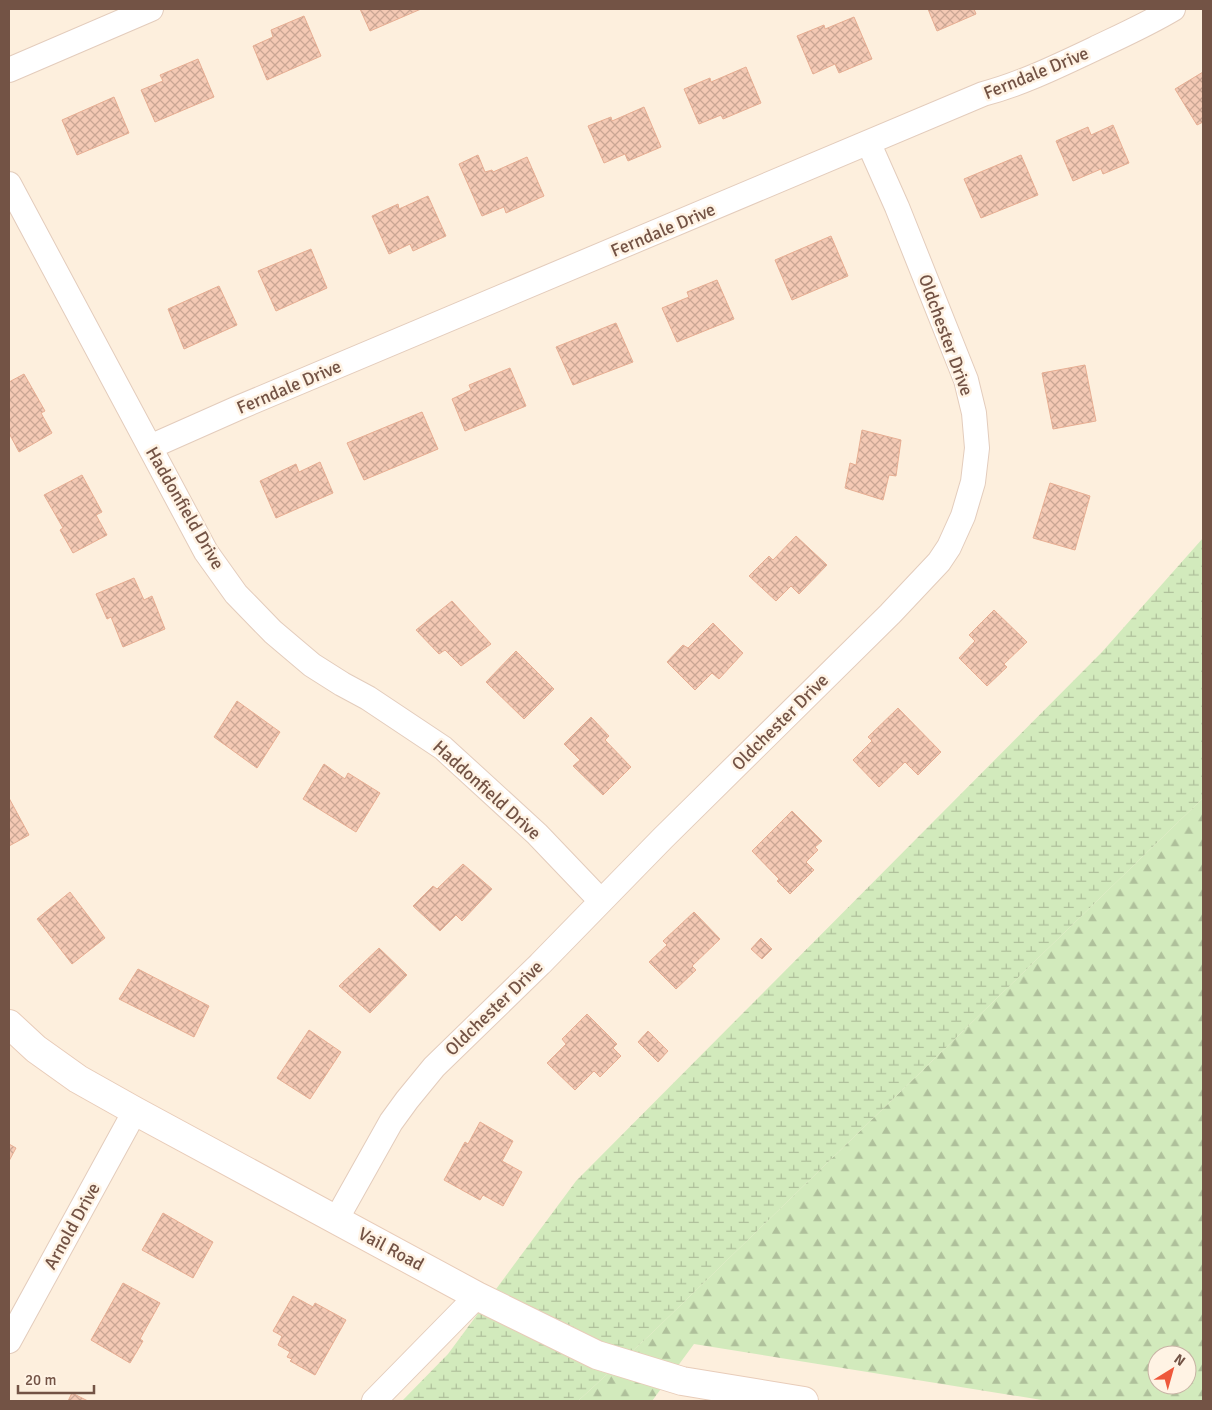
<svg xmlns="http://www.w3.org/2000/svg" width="1212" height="1410" viewBox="0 0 1212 1410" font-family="Signika,sans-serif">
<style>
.forest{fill:url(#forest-firs);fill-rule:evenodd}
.wetland{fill:url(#wetland-marsh)}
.building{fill:url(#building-cross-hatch);stroke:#e7ae93}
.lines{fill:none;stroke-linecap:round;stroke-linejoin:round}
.street-casing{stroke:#e3ccbc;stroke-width:26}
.secondary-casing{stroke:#e8ccb9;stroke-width:30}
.street{stroke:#fff;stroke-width:24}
.secondary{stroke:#fff;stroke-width:28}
.labels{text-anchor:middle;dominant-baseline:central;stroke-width:5;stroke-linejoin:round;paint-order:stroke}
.street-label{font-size:18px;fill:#735345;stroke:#fff3e4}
</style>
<defs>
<pattern id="forest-firs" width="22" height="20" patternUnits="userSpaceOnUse" patternTransform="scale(1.25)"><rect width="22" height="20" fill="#d2eabc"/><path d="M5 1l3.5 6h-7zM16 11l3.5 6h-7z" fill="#afc09b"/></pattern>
<pattern id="wetland-marsh" width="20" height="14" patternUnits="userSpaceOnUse" patternTransform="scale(1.25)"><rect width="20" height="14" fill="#d2eabc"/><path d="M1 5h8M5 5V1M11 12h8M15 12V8" fill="none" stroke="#afc09b"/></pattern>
<pattern id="building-cross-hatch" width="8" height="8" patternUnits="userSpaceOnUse" patternTransform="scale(1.25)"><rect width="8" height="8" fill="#f4c9b4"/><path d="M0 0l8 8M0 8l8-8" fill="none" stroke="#caa694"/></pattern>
</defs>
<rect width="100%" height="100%" fill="#fdefdd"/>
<path class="forest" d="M1203,798v603h-155l-354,-57 -42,57h-74l74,-68zM1157,1355h30v30h-30z"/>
<path class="wetland" d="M1203,538v260l-551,535 -74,68h-176l46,-47 128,-173 526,-529z"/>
<path class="building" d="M360,9h61l-51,22z
M928,9h46l2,5 -39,17z
M304,16l17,40 -54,24 -14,-34 20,-9 -2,-7z
M854,17l18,42 -33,14 -4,-9 -22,10 -16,-38 27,-11 1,4z
M198,59l16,38 -59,25 -14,-32 22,-9 -3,-6z
M746,67l15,36 -38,16 -2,-4 -22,9 -15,-35 26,-11 1,4z
M1203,72v50l-6,3 -22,-36z
M114,97l15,36 -52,22 -15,-35z
M644,107l17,40 -33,14 -3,-7 -21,9 -16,-37 23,-9 1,4z
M1113,125l16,38 -26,11 -2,-5 -28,12 -17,-40 32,-14 3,8z
M478,155l7,17 7,-2 1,2 34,-15 17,39 -38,17 -2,-6 -22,9 -23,-52z
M1021,155l17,40 -57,23 -17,-39z
M428,196l18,40 -33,15 -3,-7 -21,10 -17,-38 26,-12 1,5z
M831,236l17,40 -56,24 -17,-40z
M311,249l16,39 -51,23 -18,-40z
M717,280l17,39 -57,23 -15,-34 27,-11 -2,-5z
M219,286l18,39 -53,24 -16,-40z
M616,323l17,39 -60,23 -17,-38z
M1085,365l11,56 -43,8 -11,-56z
M510,368l16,38 -61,25 -13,-32 19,-9 -2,-5z
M24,374l21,37 -4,2 11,20 -33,19 -10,-19v-51z
M422,412l16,37 -74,31 -17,-37z
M862,430l39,10 -5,36 -7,-1 -6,25 -38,-12 5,-25 6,2z
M320,462l13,31 -57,25 -16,-37 36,-17 3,8z
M82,475l20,37 -6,3 11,20 -34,18 -13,-23 3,-2 -19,-33z
M1050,483l40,13 -15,54 -42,-12z
M796,536l31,29 -28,29 -8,-8 -15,15 -27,-25 20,-20 4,4z
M134,578l10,22 8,-4 13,33 -42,18 -12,-30 -4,2 -11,-25z
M452,601l39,43 -30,22 -16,-16 -6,4 -23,-24z
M994,610l33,32 -23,22 3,3 -20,19 -28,-28 16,-17 -6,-6z
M713,623l30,30 -24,26 -7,-6 -17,17 -28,-28 16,-17 5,3z
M516,651l38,38 -30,30 -38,-37z
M237,701l43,31 -23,36 -43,-31z
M898,708l43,44 -23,23 -13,-13 -26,25 -26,-27 19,-19 -4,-4z
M591,717l18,19 -4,4 26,27 -28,28 -30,-29 7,-6 -16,-16z
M324,764l21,15 3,-6 32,20 -24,39 -53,-33z
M9,798l20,37 -20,11z
M792,811l30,30 -7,6 3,3 -12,12 8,8 -24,24 -13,-13 2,-2 -27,-28z
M463,864l29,25 -30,32 -6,-6 -16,16 -27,-25 20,-20 4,3z
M70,892l35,46 -33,26 -35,-45z
M694,912l26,27 -28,27 4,4 -20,19 -27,-27 18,-17 -4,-4z
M761,938l11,11 -10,10 -11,-10z
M379,948l28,27 -37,38 -31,-27z
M138,969l71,37 -15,31 -75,-38z
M587,1014l30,30 -4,4 8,8 -21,21 -6,-6 -19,19 -28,-27 19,-19 -4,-5z
M309,1030l32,22 -31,47 -33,-21z
M648,1031l20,20 -10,11 -20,-20z
M480,1122l33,19 -11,20 20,11 -19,34 -20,-11 -3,5 -36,-20 21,-38 3,2z
M9,1144l7,4 -7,13z
M163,1213l50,29 -20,36 -51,-28z
M123,1283l37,20 -20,36 3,2 -13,22 -39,-23z
M293,1296l20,11 2,-4 31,17 -31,55 -25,-14 2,-2 -5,-2 3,-5 -12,-7 4,-9 -9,-5z
M72,1393l16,8h-20z"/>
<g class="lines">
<g class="street-casing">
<path id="street" d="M9,70l142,-61
M9,184l197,368 30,42 37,38 39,33 30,19 26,14 75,50 94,86 64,67
M150,447l88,-39 745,-314c38,-10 75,-28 111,-45 27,-13 54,-25 79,-40
M336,1220l55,-98 16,-22 27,-33 106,-103 123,-126 227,-224 49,-52 10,-15 14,-31 10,-34 4,-34 -3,-35 -8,-33 -69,-173 -28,-63
M9,1341l126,-230
M374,1401l103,-105"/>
</g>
<g class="secondary-casing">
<path id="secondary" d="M9,1024l27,25 42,30 57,32 342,185 120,59 85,26 122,20"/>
</g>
<use href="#street" class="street"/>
<use href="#secondary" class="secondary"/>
</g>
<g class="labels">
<g class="street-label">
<text transform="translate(1036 73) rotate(-22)">Ferndale Drive</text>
<text transform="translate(663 230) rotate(-23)">Ferndale Drive</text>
<text transform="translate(946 335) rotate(70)">Oldchester Drive</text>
<text transform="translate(289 387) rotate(-23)">Ferndale Drive</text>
<text transform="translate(185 508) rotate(60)">Haddonfield Drive</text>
<text transform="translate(780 722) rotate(-45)">Oldchester Drive</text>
<text transform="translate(487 790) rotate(42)">Haddonfield Drive</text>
<text transform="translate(494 1008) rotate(-44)">Oldchester Drive</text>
<text transform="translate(72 1226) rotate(-61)">Arnold Drive</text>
<text transform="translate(391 1249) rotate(28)">Vail Road</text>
</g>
</g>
<rect width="1212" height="1410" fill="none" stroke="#735345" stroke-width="20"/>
<g transform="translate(1172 1370) rotate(37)"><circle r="24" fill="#fff3e4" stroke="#c7b3a4"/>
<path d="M0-4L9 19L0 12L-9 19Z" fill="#ee583b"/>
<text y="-8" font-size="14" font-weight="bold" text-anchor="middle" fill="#735345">N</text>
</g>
<path d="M18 1385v8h76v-8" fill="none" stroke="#735345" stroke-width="2.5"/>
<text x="25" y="1385" font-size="15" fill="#735345" stroke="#fff3e4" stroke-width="4" paint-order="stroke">20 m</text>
</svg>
